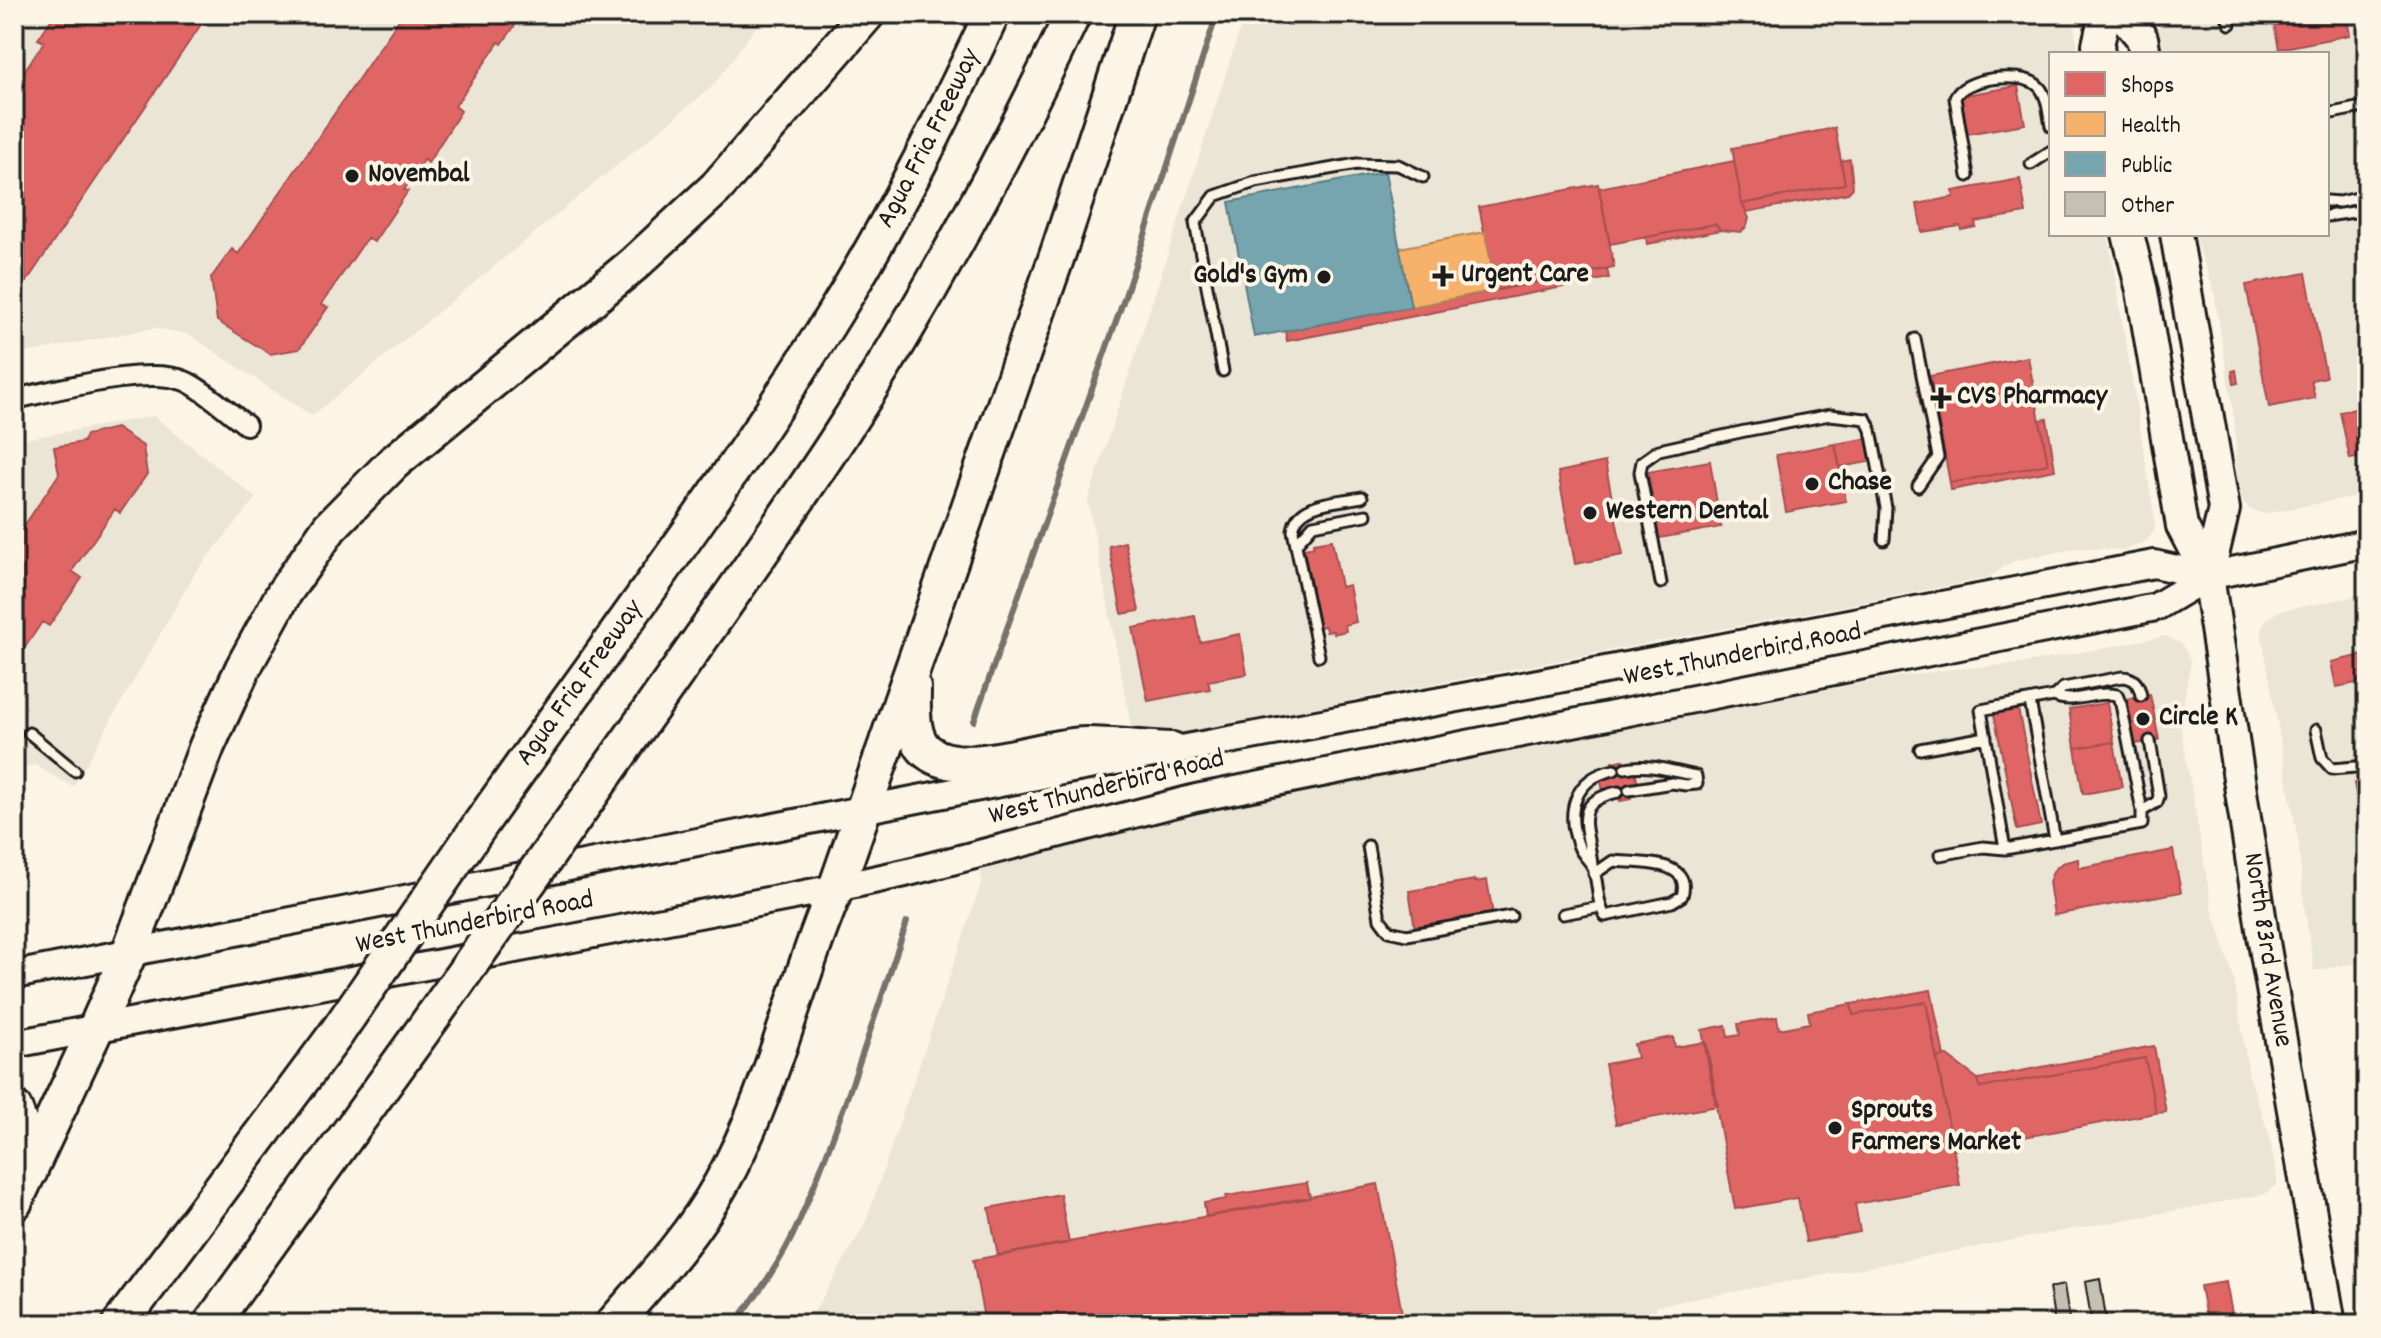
<svg xmlns="http://www.w3.org/2000/svg" width="2381" height="1338" viewBox="0 0 2381 1338" font-family="Dekko,sans-serif">
<style>
.built{fill:#ebe5d6}
.shops{fill:#e06666;stroke:#a55050;stroke-width:2}
.health{fill:#f6b26b;stroke:#b58553;stroke-width:2}
.public{fill:#76a5af;stroke:#5b7c83;stroke-width:2}
.lines{fill:none;stroke-linecap:round;stroke-linejoin:round}
.stream{stroke:#75726c;stroke-width:6}
.building{fill:#c4c0b3;stroke:#1c1c1c;stroke-width:2}
.service-casing{stroke:#1c1c1c;stroke-width:15}
.minor-casing{stroke:#1c1c1c;stroke-width:24}
.secondary-casing{stroke:#1c1c1c;stroke-width:32}
.primary-casing{stroke:#1c1c1c;stroke-width:36}
.motorway-casing{stroke:#1c1c1c;stroke-width:40}
.service{stroke:#fcf5e5;stroke-width:9}
.minor{stroke:#fcf5e5;stroke-width:18}
.secondary{stroke:#fcf5e5;stroke-width:26}
.primary{stroke:#fcf5e5;stroke-width:30}
.motorway{stroke:#fcf5e5;stroke-width:34}
.motorway-bridge-casing{stroke:#1c1c1c;stroke-width:40;stroke-linecap:butt}
.motorway-bridge{stroke:#fcf5e5;stroke-width:34}
.poi-dot{fill:#1c1c1c;stroke:#fcf5e5;stroke-width:3}
.labels{text-anchor:middle;dominant-baseline:central;stroke-width:8;stroke-linejoin:round;paint-order:stroke}
.street-label{font-size:28px;fill:#1c1c1c;stroke:#fcf5e5}
.poi-label{font-size:28px;font-weight:bold;fill:#1c1c1c;stroke:#fcf5e5;text-anchor:start}
</style>
<rect width="100%" height="100%" fill="#fcf5e5"/>
<filter id="ink" filterUnits="userSpaceOnUse"><feTurbulence type="fractalNoise" baseFrequency=".0125" numOctaves="2"/><feDisplacementMap in="SourceGraphic" scale="16" xChannelSelector="R" yChannelSelector="G"/><feConvolveMatrix kernelMatrix="1 2 1 2 8 2 1 2 1" color-interpolation-filters="sRGB"/></filter>
<g filter="url(#ink)">
<path class="built" d="M14,14h752l-54,73 -400,329 -124,-82 -34,-6 -140,27z
M1245,14h827l7,40h-28v180h57l47,286v10l-9,11 -20,9 -48,-2 -65,13 -25,17 -824,158 -32,-5 -44,-230z
M2162,14h205v480l-103,20 -15,-5 -12,-15 -2,-70 -21,-133 -20,-57h133v-180h-165l-5,-29z
M154,416l102,82 -61,75 -122,214 -38,-22 -21,3v-327z
M2367,591v370l-53,10 -10,-66 -5,-59 -37,-209v-10l4,-7 13,-9 69,-13z
M2165,636l17,8 9,18 -11,60 32,186 22,71 15,97 20,58 8,43v8l-12,9 -609,112 3,18h-852l58,-100 117,-343 -2,-12 249,-63 254,-50 393,-76 76,-11 69,-5z"/>
<path class="shops" d="M55,14h153l-194,286v-214l30,-44 -6,-3z
M403,14h120l-21,30 -3,-2 -44,64 6,5 -33,52 -4,-4 -20,31 4,1 -34,51 -7,-4 -46,67 7,2 -29,42 -29,5 -53,-33 -6,-43 21,-29 6,5z
M2272,14h74l4,21 -71,14z
M2018,86l7,38 -59,10 -7,-38z
M1835,128l10,56 -103,20 -10,-56z
M1850,159l3,29 -5,5 -101,19 -5,-8 103,-20 -4,-23z
M1734,161l8,43 7,14 -2,8 -6,6 -20,-2 -6,-6 -105,20 -11,-56z
M2020,179l6,34 -51,9 1,5 -15,3 -1,-4 -38,6 -5,-28 37,-7 -1,-6z
M1598,184l16,83 -118,23 -17,-83z
M1715,224l6,6 -74,14 -1,-7z
M1607,269l2,9 -322,63 -2,-10z
M2306,273l20,104 -15,3 4,18 -46,9 -23,-122z
M2028,357l20,107 -98,19 -20,-107z
M2236,370l2,13 -4,1 -2,-13z
M1932,388l4,23 -14,2 -4,-22z
M2367,394v62l-17,3 -10,-47 20,-4 -2,-12z
M2047,419l8,51 -104,20 -1,-7 98,-19 -8,-44z
M116,428l27,18 4,28 -27,39 -5,-4 -43,62 10,7 -33,48 -7,-4 -28,42v-123l45,-67 -5,-27 29,-5 3,-7z
M1870,438l4,23 -34,6 -5,-23z
M1835,444l11,57 -60,11 -10,-57z
M1710,461l11,66 -62,11 -11,-66z
M1605,462l18,93 -48,9 -17,-92z
M1332,540l9,47 8,-2 7,37 -11,3 1,6 -13,3v-3l-7,1 -1,-6 -6,1 -15,-78 10,-2 -1,-4z
M1125,542l14,69 -17,3 -13,-68z
M1195,616l5,26 40,-8 7,40 -39,7 2,8 -62,12 -15,-73z
M2367,654v27l-31,6 -5,-25z
M2150,694l9,46 -24,4 -8,-45z
M2107,703l7,39 -39,6 -6,-39z
M2018,709l23,116 -24,5 -23,-116z
M2114,742l8,45 -39,7 -8,-46z
M1623,760l3,12 -11,2 -3,-12z
M1635,770l3,14 -35,7 -3,-14z
M2367,781v53h-3l-10,-51z
M1628,786l3,13 -11,2 -3,-13z
M2173,850l8,42 -127,23 -5,-33 4,-11 9,-8 16,-4 1,9z
M1475,880v2l12,-2 6,35 -78,13 -6,-37z
M1931,990l13,66 -7,2 -11,-56 -73,13 -2,-11z
M1926,1002l34,183 -105,19 5,28 -54,10 -8,-44 -63,11 -33,-179 24,-5 2,12 12,-2 -2,-11 39,-7 2,12 31,-6 -2,-11 43,-8 2,11z
M1673,1037l2,10 31,-5 12,64 -102,18 -11,-60 32,-6 -3,-14z
M2154,1046l12,66 -10,1 -11,-55 -165,30 -2,-9z
M1944,1056h3l31,23 2,9 165,-30 11,55 -203,37 -16,-92z
M1307,1183l3,15 -104,19 -2,-14 22,-4v-3z
M1378,1184l26,140h-419l-12,-64z
M1060,1194l9,49 -71,13 -9,-48z
M2226,1282l8,42h-27l-7,-38z"/>
<path class="health" d="M1485,232l11,58 -85,17 -12,-59z"/>
<path class="public" d="M1385,172l26,135 -157,30 -25,-135z"/>
<g class="lines">
<path class="stream" d="M974,721l150,-422 93,-285
M735,1324c23,-31 47,-63 62,-98 43,-98 75,-203 110,-304"/>
</g>
<path class="building" d="M2100,1279l7,45h-15l-7,-42z
M2064,1285l6,39h-15l-6,-36z"/>
<g class="lines">
<g class="service-casing">
<path id="service" d="M2226,14l4,10
M2327,114l40,-8
M2031,164l20,-13
M1968,176l-13,-78c8,-20 65,-27 82,-13 11,9 11,27 14,41
M2327,201l12,1 28,-6
M2327,216l40,-6
M1915,339l23,118 -20,29
M1223,371l-28,-148 20,-27 40,-14 102,-18 41,1 25,12
M1296,544l17,-19 53,-10
M1661,583l-21,-111 2,-10 17,-12 86,-19 85,-16 36,4 5,11 15,78 -2,32
M1319,656l-26,-125c3,-30 45,-29 69,-34
M2054,696l9,-8 59,-11c12,0 17,7 19,19
M2030,701l25,139
M2316,730l6,28 10,11 35,-3
M29,733l46,38
M1920,749l66,-12
M1625,768c24,-5 47,3 71,8l1,8 -11,1 -14,-2 -43,7
M2142,811l15,-9 2,-6 -9,-55
M1368,846l12,73 9,12 18,4 104,-19
M1940,855l43,-8 22,2 137,-25v-13l-21,-107 -4,-9c-22,-5 -42,10 -63,1l-73,14 24,139
M1592,865c-3,-36 -23,-63 26,-73
M1594,874l19,-13c24,3 80,-3 69,35l-10,6 -67,14c-9,-15 -6,-32 -12,-48 -3,-8 -11,-13 -14,-21 -14,-35 -5,-69 35,-77
M1563,914l37,-7"/>
</g>
<g class="minor-casing">
<path id="minor" d="M14,399c42,-8 132,-34 171,-18 17,7 45,32 61,44"/>
</g>
<g class="secondary-casing">
<path id="secondary" d="M14,975l1053,-205 450,-83 637,-123 54,12
M14,1044l822,-156 69,-15 291,-75 960,-191 52,-31 159,-33"/>
</g>
<g class="primary-casing">
<g id="primary">
<path d="M2122,14l20,24 3,16"/>
<path d="M2099,54l-1,-9 7,-31"/>
<path id="s1" d="M2128,234l14,57 40,235 26,50 56,366 66,382"/>
<path d="M2176,234l48,275 -16,67"/>
</g>
</g>
<g class="motorway-casing">
<g id="motorway">
<path d="M913,688c0,20 -3,50 15,64 36,28 115,-7 157,-7 29,0 58,4 87,5"/>
<path d="M589,797c83,-118 167,-234 246,-354 90,-137 168,-281 238,-429"/>
<path id="s2" d="M482,822c122,-173 255,-347 365,-529 54,-90 100,-184 145,-279"/>
<path d="M14,1108l13,34 3,29"/>
<path d="M14,1203l82,-175 33,-75 78,-207 36,-78 41,-75 46,-66 63,-64 241,-199 82,-76 151,-174"/>
<path d="M120,1324l216,-290"/>
<path d="M211,1324l223,-309"/>
<path d="M613,1324c39,-45 79,-88 108,-140 52,-93 73,-199 115,-296l222,-635 79,-239"/>
</g>
</g>
<use href="#service" class="service"/>
<use href="#minor" class="minor"/>
<use href="#secondary" class="secondary"/>
<use href="#primary" class="primary"/>
<use href="#motorway" class="motorway"/>
<g class="motorway-bridge-casing">
<path id="motorway-bridge" d="M434,1015l155,-218
M336,1034l146,-212"/>
</g>
<use href="#motorway-bridge" class="motorway-bridge"/>
</g>
</g>
<g class="poi-dot">
<circle cx="352" cy="176" r="8"/>
<path d="M1439 264h8v8h8v8h-8v8h-8v-8h-8v-8h8z"/>
<circle cx="1324" cy="277" r="8"/>
<path d="M1937 386h8v8h8v8h-8v8h-8v-8h-8v-8h8z"/>
<circle cx="1812" cy="484" r="8"/>
<circle cx="1590" cy="513" r="8"/>
<circle cx="2143" cy="719" r="8"/>
<circle cx="1835" cy="1128" r="8"/>
</g>
<g class="labels">
<g class="street-label">
<text stroke="none"><textPath href="#s2" startOffset="818">Agua Fria Freeway</textPath></text>
<text transform="translate(1743 656) rotate(-11)">West Thunderbird Road</text>
<text stroke="none"><textPath href="#s2" startOffset="170">Agua Fria Freeway</textPath></text>
<text transform="translate(1107 789) rotate(-14)">West Thunderbird Road</text>
<text transform="translate(475 924) rotate(-11)">West Thunderbird Road</text>
<text stroke="none"><textPath href="#s1" startOffset="732">North 83rd Avenue</textPath></text>
</g>
<g class="poi-label">
<text x="368" y="176">Novembal</text>
<text x="1461" y="276">Urgent Care</text>
<text x="1308" y="277" text-anchor="end">Gold's Gym</text>
<text x="1957" y="398">CVS Pharmacy</text>
<text x="1828" y="484">Chase</text>
<text x="1606" y="513">Western Dental</text>
<text x="2159" y="719">Circle K</text>
<text x="1851" y="1112">Sprouts<tspan x="1851" dy="32">Farmers Market</tspan></text>
</g>
</g>
<rect width="2381" height="1338" fill="none" stroke="#fcf5e5" stroke-width="48"/>
<rect x="24" y="24" width="2333" height="1290" fill="none" stroke="#1c1c1c" stroke-width="3" filter="url(#ink)"/>
<rect x="2049" y="52" width="280" height="184" fill="#fcf5e5" stroke="#a29e95" stroke-width="2"/>
<rect x="2065" y="72" width="40" height="24" fill="#e06666" stroke="#a29e95" stroke-width="2"/>
<text x="2121" y="92" font-size="24" fill="#1c1c1c">Shops</text>
<rect x="2065" y="112" width="40" height="24" fill="#f6b26b" stroke="#a29e95" stroke-width="2"/>
<text x="2121" y="132" font-size="24" fill="#1c1c1c">Health</text>
<rect x="2065" y="152" width="40" height="24" fill="#76a5af" stroke="#a29e95" stroke-width="2"/>
<text x="2121" y="172" font-size="24" fill="#1c1c1c">Public</text>
<rect x="2065" y="192" width="40" height="24" fill="#c4c0b3" stroke="#a29e95" stroke-width="2"/>
<text x="2121" y="212" font-size="24" fill="#1c1c1c">Other</text>
</svg>
